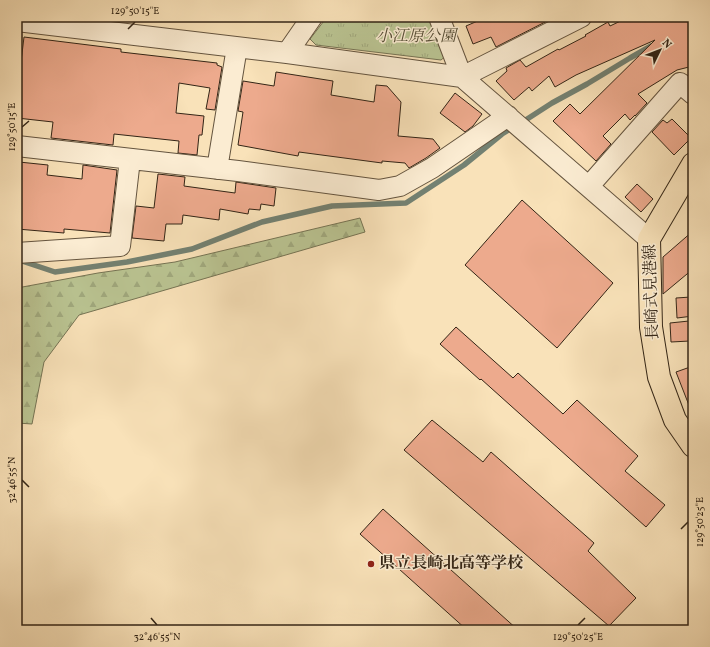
<svg xmlns="http://www.w3.org/2000/svg" width="710" height="647" viewBox="0 0 710 647" font-family="Vollkorn,'Noto Serif JP',serif">
<style>
.forest{fill:url(#forest-firs);stroke:#767454}
.park{fill:url(#park-tufts);stroke:#767454}
.lines{fill:none;stroke-linecap:round;stroke-linejoin:round}
.stream{stroke:#738172;stroke-width:5.5}
.building{fill:#edaa8d;stroke:#332516}
.minor-casing{stroke:#64543f;stroke-width:22}
.major-casing{stroke:#332516;stroke-width:24}
.minor{stroke:#fbecd2;stroke-width:20}
.major{stroke:#f9e2b9;stroke-width:22}
.ticks{fill:none;stroke:#332516;stroke-width:1.5}
.poi-dot{fill:#8f2418;stroke:#fbecd2;stroke-width:1.5}
.labels{text-anchor:middle;dominant-baseline:central;stroke-width:3;stroke-linejoin:round;paint-order:stroke}
.park-label{font-size:16px;font-style:italic;fill:#554d35;stroke:#fbecd2}
.street-label{font-size:16px;fill:#332516;stroke:#fbecd2}
.poi-label{font-size:16px;font-weight:bold;fill:#332516;stroke:#fbecd2;text-anchor:start}
.neatline{fill:none;stroke:#332516;stroke-width:1.5}
.ticks-label{font-size:10px;text-anchor:middle;fill:#332516}
</style>
<defs>
<pattern id="forest-firs" width="22" height="20" patternUnits="userSpaceOnUse"><rect width="22" height="20" fill="#bac492"/><path d="M5 1l3.5 6h-7zM16 11l3.5 6h-7z" fill="#a0a87d"/></pattern>
<pattern id="park-tufts" width="24" height="20" patternUnits="userSpaceOnUse"><rect width="24" height="20" fill="#bac492"/><path d="M3 7l-1-3M5 7V3M7 7l1-3M15 17l-1-3M17 17v-4M19 17l1-3" fill="none" stroke="#a0a87d"/></pattern>
</defs>
<rect width="100%" height="100%" fill="#f9e2b9"/>
<filter id="stains"><feTurbulence type="fractalNoise" baseFrequency=".005" numOctaves="4"/><feColorMatrix values="0 0 0 0 .2 0 0 0 0 .09 0 0 0 0 .02 0 0 0 .5 -.17"/></filter>
<radialGradient id="worn" r=".72"><stop offset=".6" stop-color="#630" stop-opacity="0"/><stop offset="1" stop-color="#630" stop-opacity=".3"/></radialGradient>
<path class="forest" d="M360,218l5,14 -286,83 -35,47 -12,62 -15,-1v-135l81,-15 77,-11z"/>
<path class="park" d="M327,17h103l17,38 -6,5 -125,-15 -6,-6z"/>
<g class="lines">
<path class="stream" d="M521,123l31,-20 35,-19 43,-26 21,-12
M19,260l36,12 72,-10 65,-13 70,-27 70,-16 74,-3 58,-38 38,-31 11,-7"/>
</g>
<path class="building" d="M487,17h68l-59,30 -5,-10 -18,7 -7,-18z
M629,17h64v49l-16,4 -39,24 9,9 -12,13v-1l-5,5 -5,-6 -22,22 8,8 -15,17 -43,-40 17,-17 10,10 75,-74 -79,35 -21,12 -6,-11 -17,15 -3,-4 -15,13 -18,-19 11,-10 -1,-3 14,-8 6,7 32,-18 1,1 27,-14 -1,-1 23,-13 2,4z
M24,37l97,12v3l96,11v2l5,2 -7,43 -9,-1 4,-21 -31,-5 -3,30 28,3 -2,19h-3l-2,20 -19,-2 1,-12 -65,-7 -1,11 -62,-7 2,-16 -36,-4v-48h3z
M276,72l57,9 -2,14 43,7 2,-17 11,1 14,16 -3,34 35,3 7,9 -14,10 -17,10 -4,-5 -23,-2v2l-83,-11 -1,4 -60,-11 5,-33 -5,-1 5,-30 31,5z
M455,93l27,21 -9,12 -8,6 -25,-19z
M672,119l19,19 -17,17 -22,-23 11,-12 4,3z
M19,162l29,3 -1,10 35,4 1,-14 34,5 -7,63 -46,-4v4l-47,-4v-62h2z
M158,174l27,3 -1,9 51,7 1,-11 40,6 -2,18 -13,-2 -1,6 -11,-1 -1,5 -28,-5 -1,11 -36,-5 -1,9h-16l-2,17 -32,-3 4,-32 18,2z
M637,184l16,15 -12,13 -16,-15z
M522,200l91,83 -56,65 -92,-83z
M693,231v38l-30,25v-37z
M691,297l2,19 -16,2 -1,-20z
M689,321l1,20 -19,1 -1,-19z
M456,327l57,51 5,-5 45,41 14,-14 61,56 -13,15 40,34 -19,22 -165,-148 -1,1 -40,-36z
M693,366v47h-1l-16,-41z
M432,420l51,42 8,-10 103,91 -6,8 48,47 -27,28 -205,-176z
M383,509l135,121h-51l-107,-96z"/>
<g class="lines">
<g class="minor-casing">
<path id="minor" d="M439,17l23,60 187,162
M17,21l270,32 175,24 119,-60
M287,53l25,-36
M17,146l221,25 141,19 21,-4 32,-18 76,-52
M217,169l20,-122
M589,186l91,-103 13,11
M17,253l103,-7 10,-87"/>
</g>
<g class="major-casing">
<path id="major" d="M693,164l-44,75 2,88 8,50 16,43 18,26"/>
</g>
<use href="#minor" class="minor"/>
<use href="#major" class="major"/>
</g>
<path class="ticks" d="M128,29l7,-7M22,127l7,-6M22,480l7,7M681,529l7,-7M151,618l6,7M578,625l7,-7"/>
<circle class="poi-dot" cx="371" cy="564" r="4"/>
<g class="labels">
<g class="park-label">
<text x="416" y="37">小江原公園</text>
</g>
<g class="street-label">
<text transform="translate(652 292) rotate(-92)">長崎式見港線</text>
</g>
<g class="poi-label">
<text x="379" y="564">県立長崎北高等学校</text>
</g>
</g>
<rect width="710" height="647" fill="none" stroke="#f9e2b9" stroke-width="44"/>
<g transform="translate(660 50) rotate(47)" stroke="#fbecd2" stroke-width="3" paint-order="stroke">
<path d="M0-3L7 15L0 10L-7 15Z" fill="#332516"/>
<text y="-6" font-size="11" font-weight="bold" text-anchor="middle" fill="#332516">N</text>
</g>
<rect x="22" y="22" width="666" height="603" class="neatline"/>
<g class="ticks-label">
<text x="135" y="14">129°50'15"E</text>
<text transform="translate(11 127) rotate(-90)" y="4">129°50'15"E</text>
<text transform="translate(11 480) rotate(-90)" y="4">32°46'55"N</text>
<text transform="translate(699 522) rotate(-90)" y="4">129°50'25"E</text>
<text x="157" y="640">32°46'55"N</text>
<text x="578" y="640">129°50'25"E</text>
</g>
<rect width="100%" height="100%" filter="url(#stains)"/>
<rect width="100%" height="100%" fill="url(#worn)"/>
</svg>
